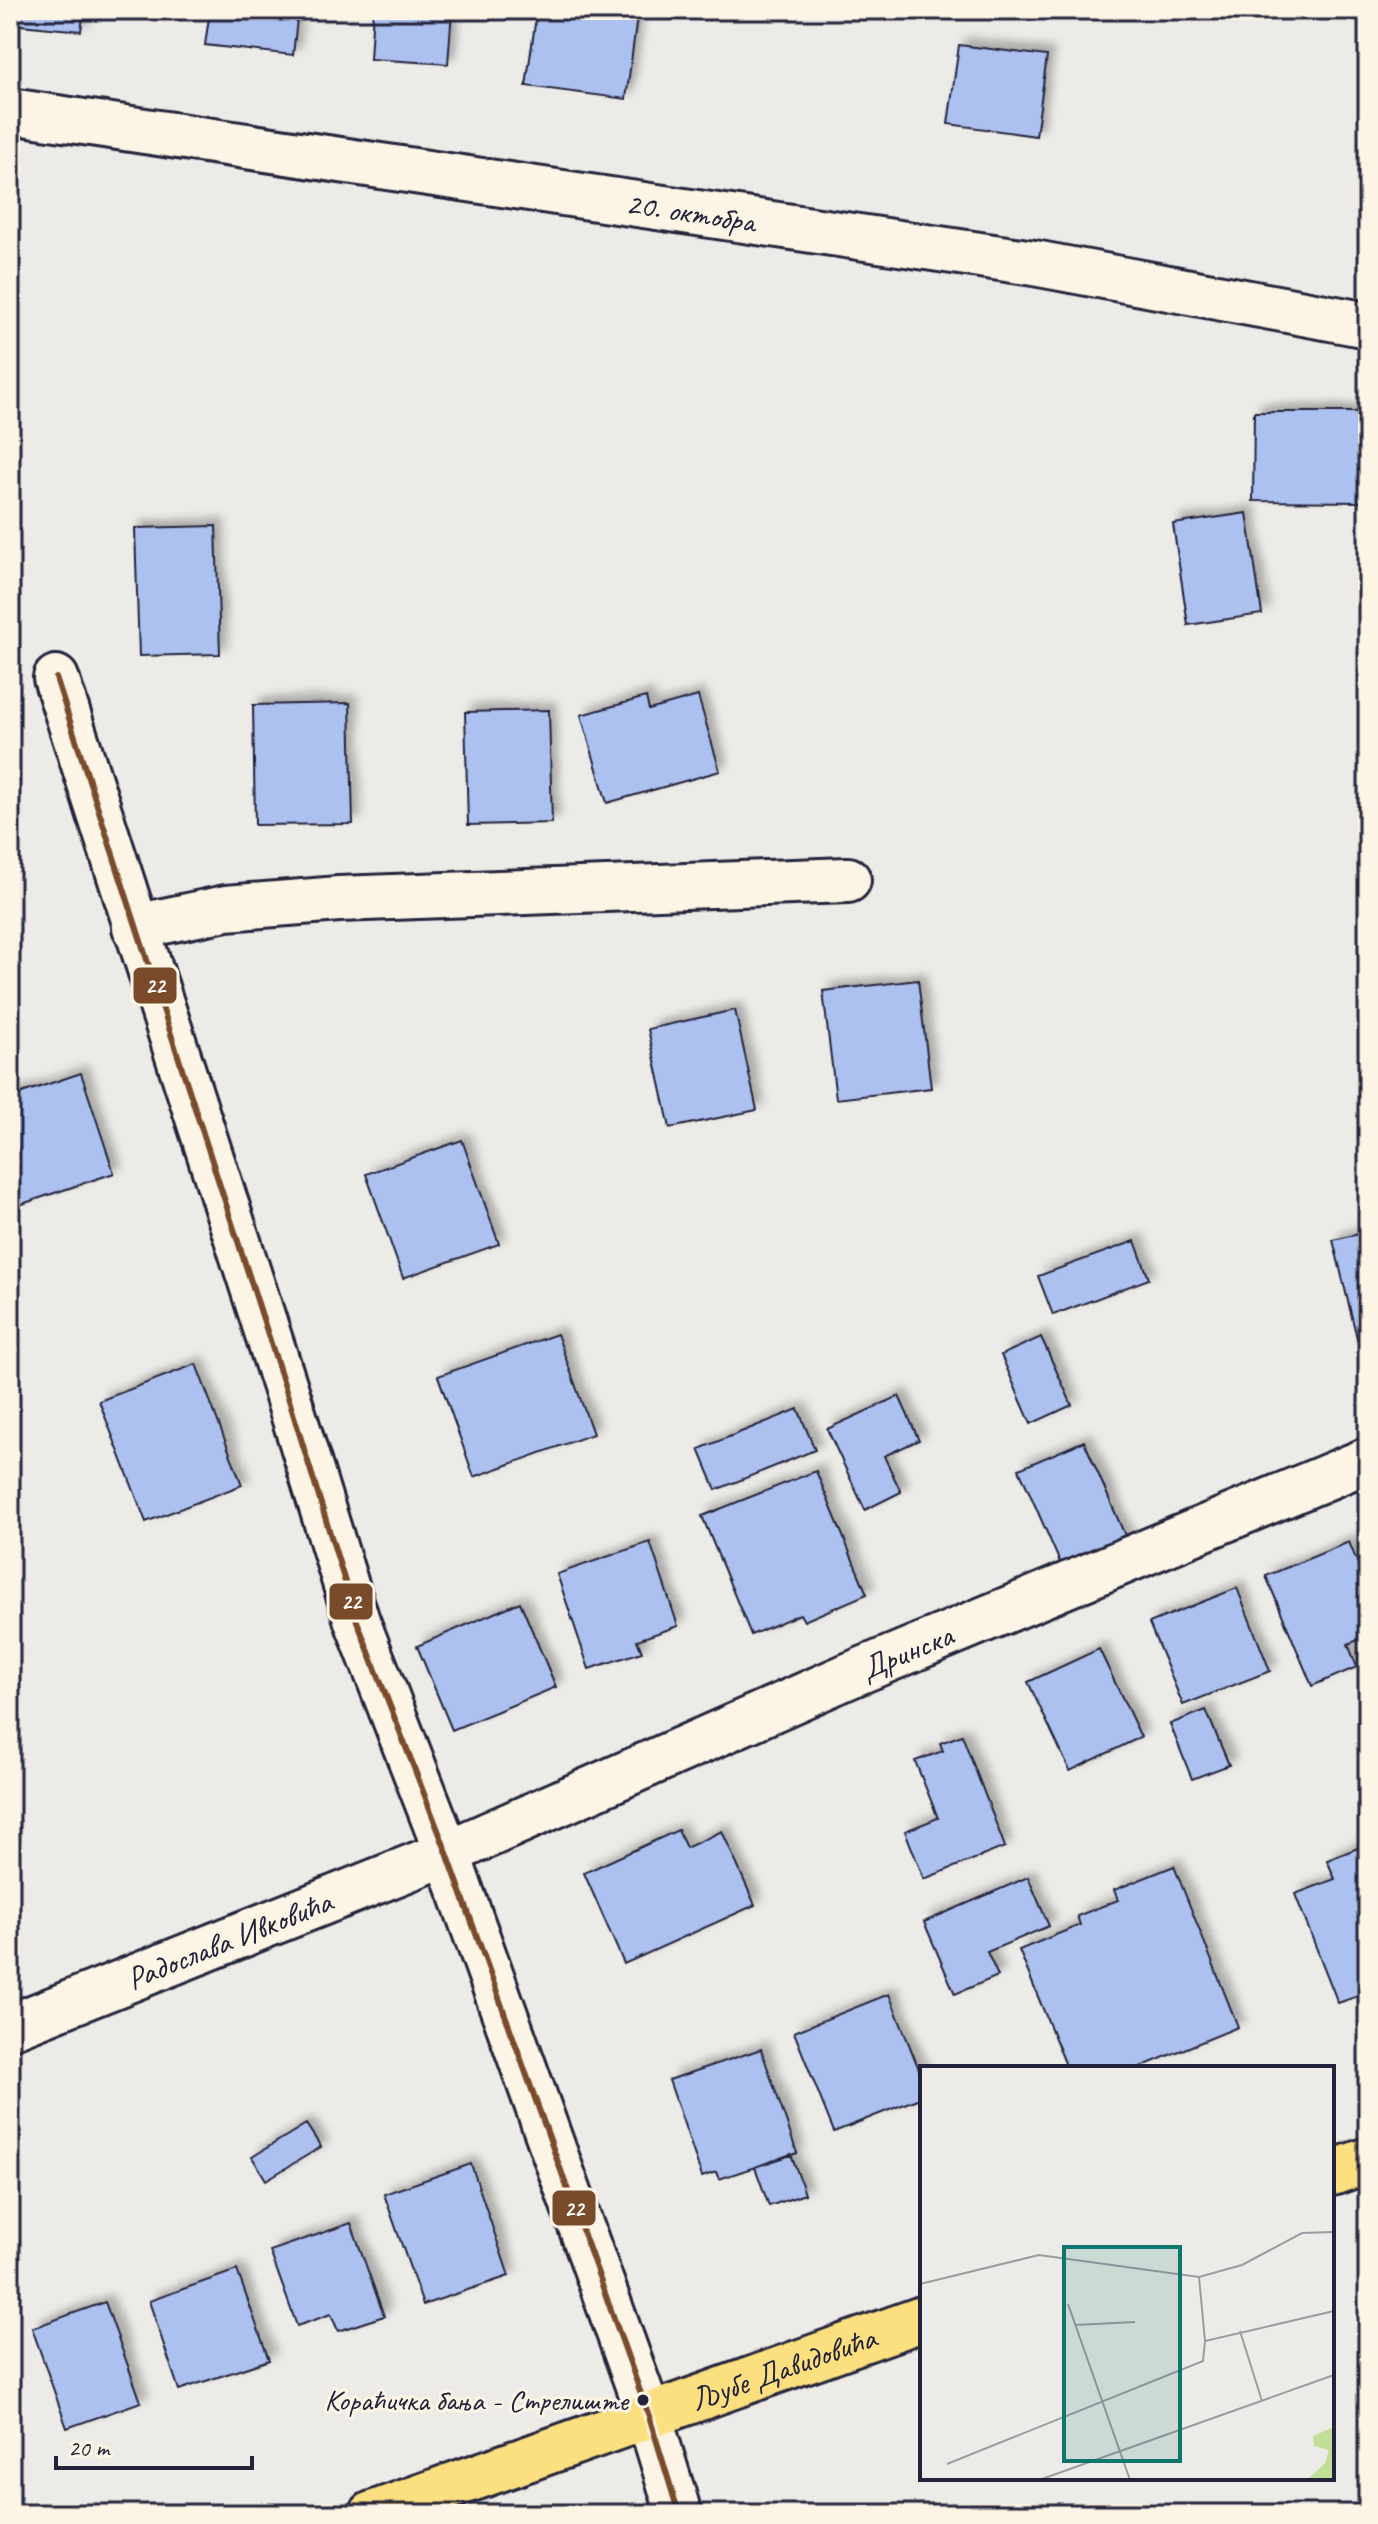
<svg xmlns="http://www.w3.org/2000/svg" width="1378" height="2524" viewBox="0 0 1378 2524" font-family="Caveat,sans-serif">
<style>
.building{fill:#adc1f0;stroke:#22223b;stroke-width:2;filter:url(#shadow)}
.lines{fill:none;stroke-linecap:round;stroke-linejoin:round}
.minor-casing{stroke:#22223b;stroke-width:50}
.major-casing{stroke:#22223b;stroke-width:50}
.minor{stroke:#fcf5e5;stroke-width:44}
.major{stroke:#fce080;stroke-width:44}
.bus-1-casing{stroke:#fcf5e5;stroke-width:12}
.bus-1{stroke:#7a4b2a;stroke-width:6}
.bus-dot{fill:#22223b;stroke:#fcf5e5;stroke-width:3}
.labels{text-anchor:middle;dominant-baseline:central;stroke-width:6;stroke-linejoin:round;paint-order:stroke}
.bus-label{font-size:30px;fill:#22223b;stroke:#fcf5e5;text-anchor:end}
.street-label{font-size:32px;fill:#22223b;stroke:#fcf5e5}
.inset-road{fill:none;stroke:#9b9ba2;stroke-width:2}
.view{fill:#0f766e;fill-opacity:0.15;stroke:#0f766e;stroke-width:4}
.inset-edge{fill:none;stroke:#22223b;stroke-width:4}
.line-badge{stroke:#fcf5e5;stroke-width:3}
.badge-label{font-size:22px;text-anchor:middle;font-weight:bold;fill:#fff}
</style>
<defs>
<filter id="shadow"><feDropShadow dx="7" dy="-7" stdDeviation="4" flood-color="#0004"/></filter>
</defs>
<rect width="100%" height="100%" fill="#ecebe7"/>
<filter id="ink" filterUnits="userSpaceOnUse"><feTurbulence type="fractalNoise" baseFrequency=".0125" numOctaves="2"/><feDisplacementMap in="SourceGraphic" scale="16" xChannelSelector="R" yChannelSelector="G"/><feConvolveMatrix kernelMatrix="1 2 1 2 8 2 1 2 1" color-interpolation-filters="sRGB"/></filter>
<g filter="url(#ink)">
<path class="building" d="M10,10h74l-3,21 -71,-7z
M210,10h88l-5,45 -88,-10z
M373,10h79l-4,54 -78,-5z
M537,10h101l-12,89 -100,-13z
M959,45l88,11 -11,80 -88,-12z
M1254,412h110l-1,90 -110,-1z
M1247,513l15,101 -74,11 -15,-101z
M216,526l4,128 -81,2 -4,-128z
M698,696l22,75 -113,32 -26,-88 65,-18 3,13z
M350,703l3,121 -98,1 -2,-120z
M549,710l3,113 -84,2 -3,-113z
M918,980l13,108 -95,11 -13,-108z
M735,1010l22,100 -87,18 -22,-99z
M81,1073l33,100 -104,35v-111z
M462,1140l37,104 -96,34 -37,-104z
M1368,1232v108l-10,2 -25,-102z
M1135,1241l14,38 -96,36 -15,-39z
M557,1334l36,100 -119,43 -36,-101z
M1041,1337l31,68 -41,19 -30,-69z
M196,1364l46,121 -96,37 -47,-121z
M899,1396l20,44 -35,16 17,36 -36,18 -38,-81z
M798,1409l17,41 -99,40 -17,-41z
M1084,1441l43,99 -65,27 -43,-98z
M816,1471l51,123 -63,27 -4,-7 -49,21 -49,-119z
M650,1542l28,84 -41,14 5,12 -53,17 -32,-95z
M1349,1542l19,47v47l-20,8 9,23 -45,19 -46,-110z
M1237,1588l33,83 -87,34 -34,-82z
M520,1602l36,85 -104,43 -35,-84z
M1099,1649l42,88 -71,34 -42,-89z
M1206,1710l23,55 -37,14 -22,-55z
M962,1735l43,112 -81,32 -19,-48 33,-13 -23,-57 28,-10 -3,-8z
M678,1830l8,18 36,-17 33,74 -131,59 -40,-91z
M1368,1844v163l-4,2 -6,-13 -20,7 -43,-109 40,-15 -8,-19z
M1174,1866l64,161 -100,41h-71l-48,-118 61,-25 -3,-9 41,-16 -4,-10z
M1028,1877l21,49 -62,26 11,24 -43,18 -31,-72z
M889,1994l33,83v20l-88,35 -40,-100z
M761,2049l36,104 -78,26 -3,-7 -14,5 -33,-97z
M306,2124l15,23 -55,33 -14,-23z
M791,2154l14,40 -36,12 -14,-39z
M471,2164l38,112 -86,29 -39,-111z
M351,2223l33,93 -46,15 -7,-17 -34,12 -27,-75z
M237,2270l32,90 -90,30 -30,-89z
M105,2302l36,100 -74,26 -35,-100z"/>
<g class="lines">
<g class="minor-casing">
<g id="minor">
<path id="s1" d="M10,111l1024,152 334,62"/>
<path d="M56,678l229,709 72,234 90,232 202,563 30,98"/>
<path d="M135,927l91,-19 113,-9 509,-19"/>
<path id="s2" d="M10,2027l437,-174 401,-177 520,-216"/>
</g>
</g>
<g class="major-casing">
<g id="major">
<path d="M1332,2173l36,-13"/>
<path id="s3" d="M372,2514l550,-195"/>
</g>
</g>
<use href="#minor" class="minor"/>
<use href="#major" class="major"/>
<g class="bus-1-casing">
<path id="bus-1" d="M56,678l229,709 72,234 90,232 202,563 30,98"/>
</g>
<use href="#bus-1" class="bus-1"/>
</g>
</g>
<circle class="bus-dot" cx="643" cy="2400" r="7"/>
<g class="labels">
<g class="bus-label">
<text x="628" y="2400">Кораћичка бања - Стрелиште</text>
</g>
<g class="street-label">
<text stroke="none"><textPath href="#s1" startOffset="688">20. октобра</textPath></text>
<text stroke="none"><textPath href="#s2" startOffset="972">Дринска</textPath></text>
<text stroke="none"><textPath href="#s2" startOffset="236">Радослава Ивковића</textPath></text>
<text stroke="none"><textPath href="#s3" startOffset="436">Љубе Давидовића</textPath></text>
</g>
</g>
<g transform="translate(920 2066)">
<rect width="414" height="414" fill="#ecebe7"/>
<path d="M414,361v53h-27l18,-17 4,-13 -15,-4 -1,-10z" fill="#c0de96"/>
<path class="inset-road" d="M279,211l6,64M0,218l119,-29 160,22 43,-12 60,-32 32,-1M148,238l62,176M155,259l60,-3M320,265l22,70M27,398l256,-103 2,-20 129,-30M119,414l295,-105"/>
<path class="view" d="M144,181h116v214h-116z"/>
<rect width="414" height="414" class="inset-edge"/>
</g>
<g class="line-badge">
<rect x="132" y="966" width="46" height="39" rx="8" fill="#7a4b2a"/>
<rect x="328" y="1582" width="46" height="39" rx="8" fill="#7a4b2a"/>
<rect x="551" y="2189" width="46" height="38" rx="8" fill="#7a4b2a"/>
</g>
<g class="badge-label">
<text x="155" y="993">22</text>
<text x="351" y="1609">22</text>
<text x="574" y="2216">22</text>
</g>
<rect width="1378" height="2524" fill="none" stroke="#fcf5e5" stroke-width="40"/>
<rect x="20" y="20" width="1338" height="2484" fill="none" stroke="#22223b" stroke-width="3" filter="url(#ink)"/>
<path d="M56 2456v12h196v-12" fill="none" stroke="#22223b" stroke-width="4"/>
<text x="68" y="2456" font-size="24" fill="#22223b" stroke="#fcf5e5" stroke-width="6" paint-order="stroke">20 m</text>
</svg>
